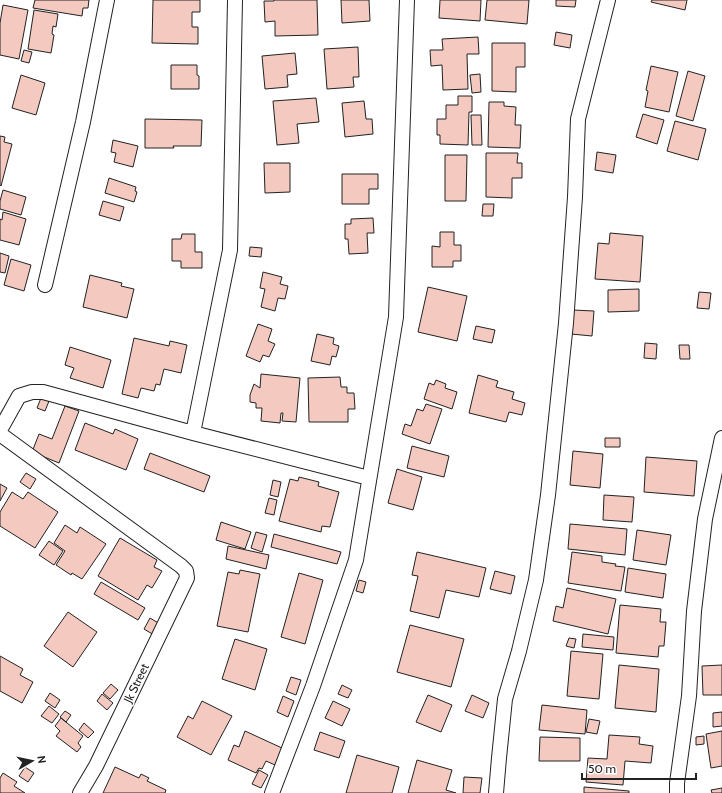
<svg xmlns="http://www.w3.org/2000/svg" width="722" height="793" viewBox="0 0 722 793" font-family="Cabin,sans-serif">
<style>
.building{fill:#f3c9c0;stroke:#222}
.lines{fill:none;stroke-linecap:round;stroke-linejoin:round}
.street-casing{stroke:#222;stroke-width:16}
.street{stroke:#fff;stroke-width:14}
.labels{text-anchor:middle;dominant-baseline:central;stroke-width:3;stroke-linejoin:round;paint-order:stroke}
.street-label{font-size:12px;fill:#222;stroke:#fff}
</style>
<rect width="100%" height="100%" fill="#fff"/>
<path class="building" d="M35,0h54l-1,8h-5l-1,8 -49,-8z
M153,0h47v12h-8v15h6v17l-46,-1z
M274,0h43l1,35 -43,1v-15l-10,1 -1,-21h10z
M341,0h28l1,21 -28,2z
M440,0h41l-1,21 -41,-3z
M487,0h42l-2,24 -42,-4z
M556,0h20l-1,7 -19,-1z
M652,0h35l-2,10 -34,-8z
M3,5l25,5 -9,49 -19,-4v-32z
M34,10l24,4 -2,13 -3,-1 -1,8 2,1 -3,18 -23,-4z
M556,32l16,3 -2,13 -16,-3z
M478,37l1,17h-12l1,35 -25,1 -1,-25 -11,1 -1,-16h13l-1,-11z
M492,43h33v24h-9v25l-24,-1z
M358,47l1,30h-6l1,10 -27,2 -3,-40z
M24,50l8,2 -3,11 -8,-2z
M295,53l2,21 -10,1 1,12 -23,2 -3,-33z
M171,65h26v10l2,1v13h-28z
M651,66l27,6 -9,40 -24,-5 3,-16 -2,-1z
M688,71l17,5 -12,45 -17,-5z
M480,74l1,18 -9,1 -2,-18z
M21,75l24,8 -9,32 -24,-7z
M458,96h14v16h-3l-1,33 -28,-1v-9h-3v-16h9v-14h12z
M316,98l3,24 -22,2 2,19 -22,2 -4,-44z
M364,101l2,18h6l1,15 -28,3 -3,-34z
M489,102h15v4l12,1 -1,18h6l-1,23 -32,-1z
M643,114l21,6 -7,24 -21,-7z
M471,115h10l1,30h-10z
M145,119l57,1 -1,26h-28l1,2h-29z
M675,121l31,8 -8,31 -31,-9z
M0,136l5,1 -1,5 8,2 -11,42 -1,-1z
M113,140l25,6 -5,21 -19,-5 2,-9 -5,-1z
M597,152l19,3 -3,18 -18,-3z
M486,153h32l-1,10h5v15h-10v20l-26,-1z
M445,155h22l-1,46h-21z
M264,163h26v29l-25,1z
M342,174h36v15h-9v15h-27z
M109,178l27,9 -1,4 2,1 -3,10 -29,-9z
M3,190l23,7 -5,18 -21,-6v-8z
M103,201l21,6 -4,14 -21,-6z
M483,204h11l-1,12h-11z
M3,212l23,7 -7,26 -19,-5v-21l2,1z
M373,218l1,15h-7l1,20 -19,1 -1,-15h-3v-15h6v-5z
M440,232h14v13h7v16h-8v6h-21v-21l8,1z
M610,233l33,3 -3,46 -45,-3 3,-36 11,1z
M182,234h13v18h7v16h-21v-7h-9v-22h9z
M250,247l12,1 -1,9 -12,-1z
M0,253l9,3 -4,17 -5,-1z
M11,259l20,6 -7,26 -20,-6z
M263,272l19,5 -2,7 8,2 -3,13 -7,-1 -3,13 -14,-4 4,-18 -5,-1z
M90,275l32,8 -1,3 13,3 -7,29 -44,-11z
M428,287l39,9 -10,45 -39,-9z
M639,289v22l-31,1v-22z
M699,292l12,1 -2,16 -12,-1z
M573,310l21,1 -2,25 -21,-2z
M258,324l14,5 -4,12 7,3 -6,13 -6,-2 -3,7 -14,-6z
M476,326l19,4 -3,13 -19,-4z
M317,334l17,4 -1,6 6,2 -3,11 -4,-1 -2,9 -19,-4z
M134,338l35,8 1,-5 17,4 -6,28 -17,-4 -4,16 -4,-1 -2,7 -13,-3 -3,10 -16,-4z
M645,343l12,1 -1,15 -12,-1z
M679,345h10l1,14h-10z
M70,347l41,13 -8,28 -33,-10 4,-10 -9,-3z
M261,374l39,4 -4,44 -14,-1 1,-8h-2l-1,10 -19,-2 1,-13h-6v-5l-6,-1v-7l4,-11 6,4z
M478,375l20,6 -2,6 18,5 -2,7 13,4 -3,12 -13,-3 -3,10 -37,-9z
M340,377l1,10h6v6h7l1,16h-7v13h-39l-1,-44z
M436,380l10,4 -1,4 12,4 -5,17 -28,-10 5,-16 5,2z
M41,398l8,3 -4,10 -8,-3z
M426,404l16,5 -12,35 -28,-10 3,-10 6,2 6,-17 6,2z
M65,406l14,5 -20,52 -27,-11 7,-18 13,5z
M85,423l28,11 2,-5 23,10 -12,31 -51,-20z
M605,438h15v9h-15z
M412,446l37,10 -5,21 -37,-9z
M573,451l30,3 -3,34 -30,-3z
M150,453l60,23 -6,16 -60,-23z
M646,457l51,4 -3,35 -50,-4z
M397,469l25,8 -9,33 -25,-7z
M26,473l10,6 -6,10 -10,-7z
M299,477l20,5 -1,4 21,6 -9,35 -8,-1 -1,6 -42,-11 11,-42 8,2z
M273,480l8,2 -3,15 -8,-2z
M0,484l7,4 -7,13z
M12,492l11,7 5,-7 30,20 -23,36 -35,-22v-14z
M604,495l30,2 -2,25 -29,-2z
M269,498l8,2 -3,15 -9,-2z
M221,522l30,10 -6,17 -29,-9z
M570,524l57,5 -2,26 -57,-6z
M65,525l12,8 3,-6 26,17 -24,35 -10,-6 -1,2 -15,-10 9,-14 -11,-8z
M637,530l34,5 -5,30 -33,-5z
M256,532l11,3 -5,17 -11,-4z
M274,534l67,18 -4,12 -66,-17z
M120,538l37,22 -3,7 8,4 -10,17 -5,-3 -9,15 -40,-24z
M49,541l14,10 -9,14 -15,-10z
M228,546l41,9 -3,14 -40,-10z
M417,552l69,16 -7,29 -33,-7 -7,28 -29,-7 8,-35 -6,-1z
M572,552l30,4v6l14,2 -1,2 10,1 -4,24 -53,-8z
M628,568l38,6 -3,24 -38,-6z
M240,570l20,4 -12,58 -31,-6 11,-54 11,2z
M495,571l20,5 -4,18 -21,-5z
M299,573l24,7 -18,64 -24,-7z
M359,580l7,2 -3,11 -7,-2z
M101,582l44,26 -7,12 -44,-26z
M567,588l49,11 -8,35 -55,-13 3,-15 7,2z
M620,605l41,4 -1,13h6l-2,24h-5l-1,11 -42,-4z
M68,612l29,20 -24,35 -29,-21z
M150,618l10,6 -6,11 -10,-6z
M410,625l54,14 -13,48 -54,-15z
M583,634l31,3 -1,13 -31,-3z
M569,638l7,1 -2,9 -8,-2z
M235,639l32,10 -12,41 -33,-11z
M571,651l32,3 -4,45 -32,-3z
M0,656l23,13 -3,6 13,7 -11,21 -22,-12z
M619,665l40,4 -3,43 -41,-4z
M722,665v30h-19l-1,-29z
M291,677l10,3 -5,15 -10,-4z
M111,684l7,6 -8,9 -7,-6z
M342,685l10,5 -4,8 -10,-4z
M50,693l10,7 -5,8 -10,-7z
M102,694l11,9 -6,7 -10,-9z
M428,695l24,10 -11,27 -25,-10z
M472,695l17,8 -6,15 -18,-7z
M283,696l11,5 -6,16 -11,-5z
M202,701l30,15 -21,39 -34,-18 11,-21 5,3z
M333,701l17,8 -8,17 -17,-8z
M542,705l45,5 -2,24 -46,-4z
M49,706l10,8 -7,9 -11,-7z
M65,711l6,4 -5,7 -6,-5z
M722,712v14l-9,1v-14z
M61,718l22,18 -5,7 3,4 -4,5 -21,-16 4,-5 -5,-5z
M589,719l11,2 -3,13 -11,-2z
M84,723l10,9 -6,6 -9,-8z
M245,731l37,17 -7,17 -9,-4 -4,8 -3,-1 -3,5 -28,-13 6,-15 5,2z
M722,731v35l-11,2 -5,-34z
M320,732l25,9 -6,17 -25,-8z
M609,735l31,2 -1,7 14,2 -2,17 -26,-2 -2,24 -37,-3 2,-24 19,1z
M704,736v8l-8,1v-8z
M540,737l40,1v23h-41z
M357,755l42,12 -7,26h-46z
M417,760l35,10 -6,20 10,3h-48z
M25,767l9,6 -6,9 -9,-6z
M115,767l24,11 2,-4 8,4 -2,3 19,9 -1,3h-62z
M259,770l9,5 -7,13 -9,-4z
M3,773l14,9 -3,4 11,7h-25v-15z
M464,777l18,1 -2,15h-17z
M584,787l45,4v2h-45z
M722,788v5h-10l-1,-3z"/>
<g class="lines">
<g class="street-casing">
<path id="street" d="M45,285l38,-163 24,-122
M0,430l19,-34 13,-4h11l150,41 176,45
M193,433l37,-183 5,-250
M0,434l181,132 5,5 1,7 -91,188 -16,27
M272,793l41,-107 43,-126 40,-243 11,-317
M496,793l3,-35 6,-59 14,-48 17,-71 12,-85 18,-172 9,-126 3,-78 30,-119
M677,793v-10l12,-87 5,-85 11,-92 17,-81"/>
</g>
<use href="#street" class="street"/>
</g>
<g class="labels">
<g class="street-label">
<text transform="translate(136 683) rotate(-64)">Jk Street</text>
</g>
</g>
<g transform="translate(32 761) rotate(81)" stroke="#ffffff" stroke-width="3" paint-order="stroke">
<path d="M0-3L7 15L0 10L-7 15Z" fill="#222222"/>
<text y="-6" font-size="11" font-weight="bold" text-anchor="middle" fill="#222222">N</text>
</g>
<path d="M582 773v6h114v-6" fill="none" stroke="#222222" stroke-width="2"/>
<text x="588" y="773" font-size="12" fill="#222222" stroke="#ffffff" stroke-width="3" paint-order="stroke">50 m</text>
</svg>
